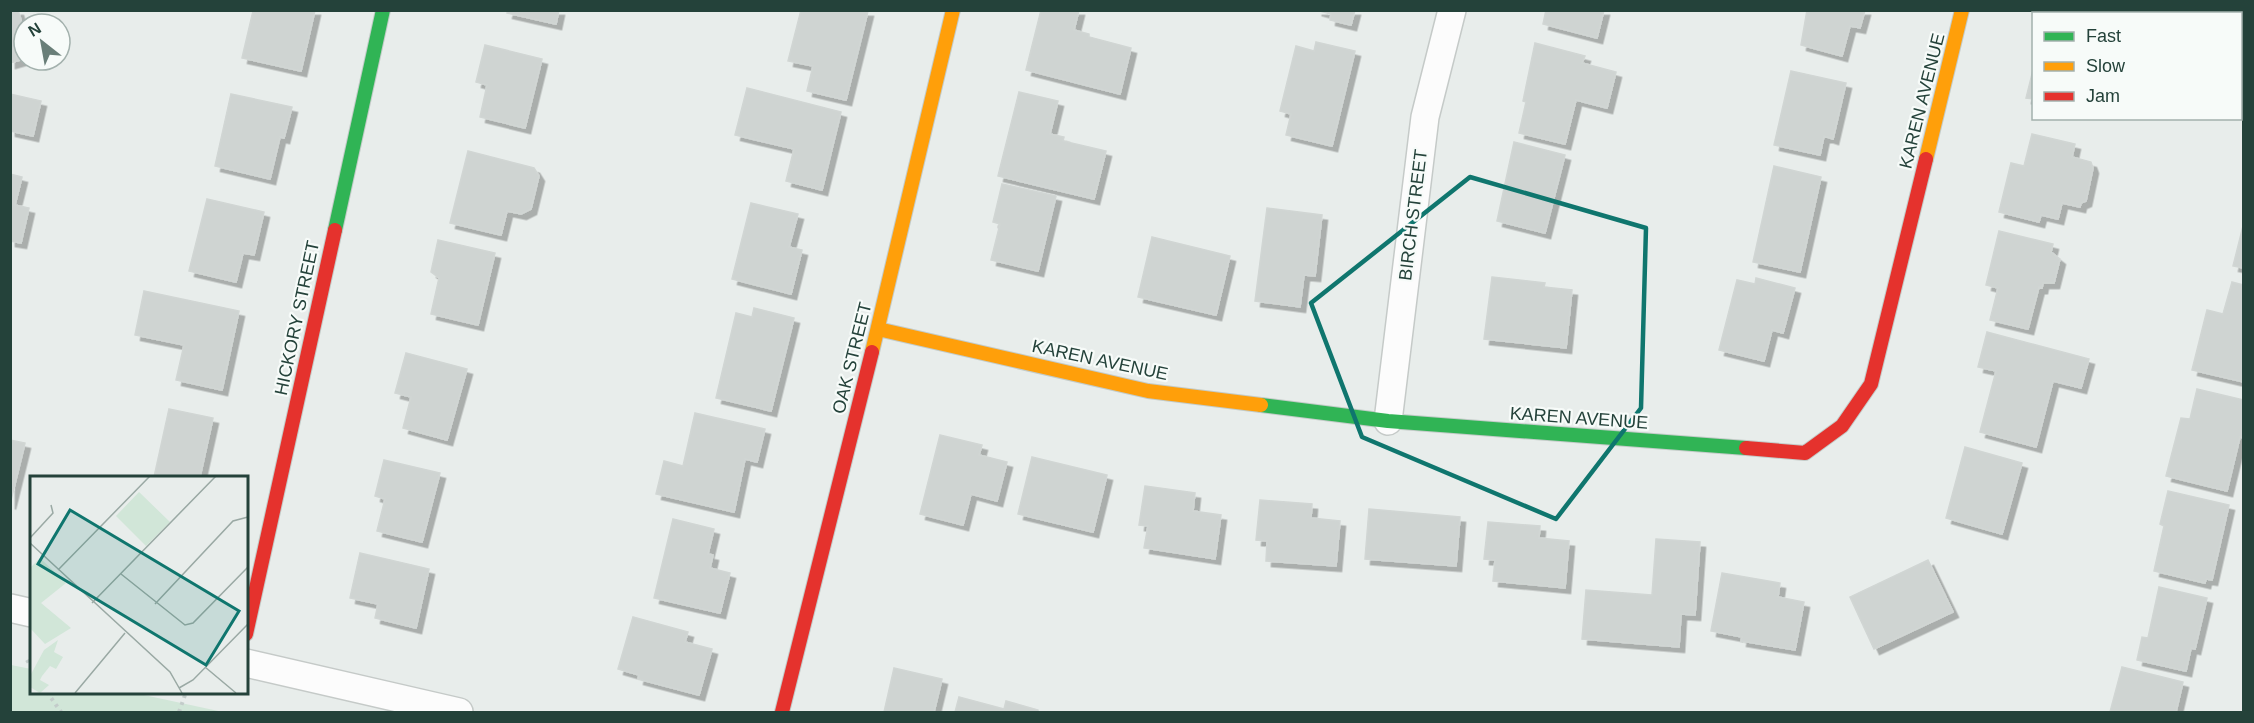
<svg xmlns="http://www.w3.org/2000/svg" width="2254" height="723" viewBox="0 0 2254 723" font-family="Helvetica,sans-serif">
<style>
.green{fill:#d1e6d8}
.building{fill:#cfd4d2;stroke:#d1d6d4;stroke-width:1.5;filter:url(#shadow)}
.lines{fill:none;stroke-linecap:round;stroke-linejoin:round}
.street-casing{stroke:#c5cac8;stroke-width:30}
.fast-casing{stroke:#c3cbc8;stroke-width:16}
.slow-casing{stroke:#c3cbc8;stroke-width:16}
.jam-casing{stroke:#c3cbc8;stroke-width:16}
.path{stroke:#c3ccca;stroke-width:4;stroke-dasharray:3 4.5;stroke-linecap:butt}
.street{stroke:#fcfcfc;stroke-width:27}
.fast{stroke:#30b455;stroke-width:14}
.slow{stroke:#ff9f0a;stroke-width:14}
.jam{stroke:#e5322d;stroke-width:14}
.marked{fill:none;stroke:#0f766e;stroke-width:4.5;stroke-linejoin:round}
.labels{text-anchor:middle;dominant-baseline:central;stroke-width:4.5;stroke-linejoin:round;paint-order:stroke}
.street-label{font-size:18px;fill:#24423a;stroke:#f7fbf9}
.inset-road{fill:none;stroke:#9aa9a4;stroke-width:1.5}
.view{fill:#0f766e;fill-opacity:0.15;stroke:#0f766e;stroke-width:3}
.inset-edge{fill:none;stroke:#24423a;stroke-width:3}
</style>
<defs>
<filter id="shadow"><feDropShadow dx="5.5" dy="5.5" stdDeviation="0" flood-color="#0004"/></filter>
</defs>
<rect width="100%" height="100%" fill="#e8edeb"/>
<path class="green" d="M11,665l20,4 1,23h98l93,20h-212z"/>
<path class="building" d="M10,10h8l6,20v29l-14,4z
M250,10h65l-14,61 -59,-13 11,-47z
M508,10h51l-3,14 -49,-11z
M801,10l67,1 -22,89 -39,-9 6,-25 -25,-5z
M1041,10h38l-5,20 15,4v3l42,11 -11,46 -94,-24z
M1316,10h39l-4,15 -21,-5 1,-6z
M1546,10h58l-7,28 -54,-14z
M1807,10h58l-5,18 -10,-2 -8,30 -41,-11z
M1316,42l39,9 -23,95 -46,-11 5,-21 -11,-3 16,-65 18,5z
M1535,43l50,13 -3,7 34,9 -9,36 -31,-8 -11,44 -46,-11 7,-31 -3,-1z
M485,45l57,14 -17,69 -45,-11 7,-32 -11,-3z
M2034,66v33l-8,-1z
M1791,71l55,12 -13,56 -9,-3 -4,19 -46,-10z
M747,88l94,24 -19,78 -36,-9 8,-32 -59,-14z
M1019,92l39,9 -8,33 14,3 -1,4 43,10 -12,48 -96,-23z
M10,94l31,7 -8,35 -23,-5z
M231,94l61,13 -8,31 -4,-1 -10,42 -55,-13z
M2032,134l43,10 -3,13 19,5 2,6 -7,33 -5,2 -1,4 -18,-4 -4,16 -17,-4 -2,7 -40,-10 12,-49 13,3z
M1514,142l51,13 -20,78 -48,-12z
M468,151l66,17 5,8 -8,33 -10,5 -14,-3 -6,24 -51,-12z
M1774,166l47,11 -21,95 -47,-10z
M10,174l12,3 -7,28 14,3 -8,35 -11,-2z
M1002,184l54,12 -18,75 -47,-11 9,-36 -7,-2z
M207,199l57,13 -10,43 -11,-2 -7,29 -47,-11z
M751,203l47,11 -9,33 13,3 -11,44 -59,-15z
M1267,208l55,7 -7,61 -11,-1 -4,32 -45,-6z
M2244,222v46l-11,-2z
M1999,231l54,13 -2,8 9,7 -6,24h-11l-1,5 -3,-1 -11,42 -38,-9 8,-32 -12,-3z
M1152,237l78,19 -14,59 -78,-18z
M438,240l57,13 -17,72 -47,-11 8,-36 -8,-6z
M1492,277l53,6 -1,4 28,3 -6,58 -82,-9z
M1756,278l39,10 -12,45 -11,-3 -8,31 -45,-11 18,-70 18,4z
M2232,282l12,3v97l-52,-12 15,-60 16,4z
M144,291l95,20 -17,79 -46,-10 8,-35 -49,-10z
M754,308l40,10 -23,93 -55,-13 20,-85 16,4z
M1987,332l102,27 -8,29 -28,-7 -17,66 -56,-15 16,-61 -18,-4z
M406,353l61,16 -20,71 -44,-12 8,-31 -16,-4z
M2197,389l47,11v38l-4,-1 -13,54 -61,-15 15,-58 9,1z
M169,409l44,9 -13,59h-46z
M695,413l70,16 -8,33 -12,-3 -11,53 -78,-18 8,-33 19,5z
M940,435l42,10 -3,10 28,7 -10,39 -26,-7 -8,31 -43,-11z
M10,440l15,3 -15,61z
M1965,447l57,16 -20,71 -56,-16z
M1032,457l75,18 -14,57 -75,-18z
M384,460l56,13 -18,69 -45,-11 8,-32 -10,-3z
M1145,486l50,7 -2,18 28,4 -6,44 -71,-11 4,-22 -9,-1z
M2168,491l61,14 -17,75 -6,-1 -1,4 -51,-12 10,-45 -4,-2z
M1260,500l52,4 -1,14 29,3 -4,45 -70,-5 1,-20 -11,-1z
M1369,509l91,8 -4,49 -91,-7z
M673,519l41,10 -6,25 5,1 -3,13 20,5 -10,40 -66,-15z
M1488,522l52,4 -1,12 30,3 -4,47 -72,-7 2,-21 -11,-1z
M1656,539l44,3 -5,73 -14,-1 -2,33 -97,-8 4,-49 66,5z
M360,553l69,16 -13,59 -41,-10 3,-14 -28,-6z
M1928,560l25,52 -79,37 -24,-52z
M1722,573l58,10 -2,14 26,5 -9,48 -54,-9 1,-4 -31,-6z
M2159,587l48,11 -12,51 -4,-1 -5,23 -49,-11 5,-23 6,1z
M633,617l55,15 -3,10 27,7 -13,46 -61,-16 1,-4 -21,-6z
M2122,667l61,15 -7,30h-66z
M894,668l48,11 -8,33h-50z
M959,697l45,12 2,-8 32,9v2h-83z"/>
<g class="lines">
<g class="street-casing">
<path id="street" d="M1388,421l37,-304 27,-107
M10,608l22,5
M246,663l213,49"/>
</g>
<g class="fast-casing">
<path id="fast" d="M335,230l48,-220
M1261,405l127,16 358,27"/>
</g>
<g class="slow-casing">
<path id="slow" d="M1926,159l36,-149
M878,329l270,62 113,14
M872,352l81,-342"/>
</g>
<g class="jam-casing">
<path id="jam" d="M1746,448l59,5 37,-27 29,-42 55,-225
M246,634l89,-404
M782,712l90,-360"/>
</g>
<path class="path" d="M27,660l5,8
M47,692l14,20
M179,712l7,-20"/>
<use href="#street" class="street"/>
<use href="#fast" class="fast"/>
<use href="#slow" class="slow"/>
<use href="#jam" class="jam"/>
</g>
<path class="marked" d="M1470,177l176,51 -5,180 -85,111 -194,-82 -51,-134z"/>
<g class="labels">
<g class="street-label">
<text transform="translate(1922 101) rotate(-76)">KAREN AVENUE</text>
<text transform="translate(1413 215) rotate(-83)">BIRCH STREET</text>
<text transform="translate(297 318) rotate(-78)">HICKORY STREET</text>
<text transform="translate(852 358) rotate(-76)">OAK STREET</text>
<text transform="translate(1100 360) rotate(12)">KAREN AVENUE</text>
<text transform="translate(1579 418) rotate(4)">KAREN AVENUE</text>
</g>
</g>
<g transform="translate(30 476)">
<rect width="218" height="218" fill="#e8edeb"/>
<path d="M109,16l31,30 -24,24 -30,-30zM10,82l26,25 -25,20 30,25 -26,16 -15,-16v-60zM28,164l-4,12 9,5 -7,12 -6,-3 -8,10 -2,4 9,5 -9,8 -10,-6v-11l14,-26z" fill="#d1e6d8"/>
<path class="inset-road" d="M0,62l23,-25 -2,-8M0,67l140,129 12,21M28,94l92,-94M91,98l64,51 8,-2 55,-56M62,127l124,-127M125,128l78,-83 15,-4M175,191l31,26M149,212l14,-8 55,-56M45,217l50,-60"/>
<path class="view" d="M40,34l169,101 -33,54 -168,-101z"/>
<rect width="218" height="218" class="inset-edge"/>
</g>
<rect width="2254" height="723" fill="none" stroke="#24423a" stroke-width="24"/>
<rect x="2032" y="12" width="210" height="108" fill="#f7fbf9" stroke="#a3b1ad" stroke-width="1.5"/>
<rect x="2044" y="32" width="30" height="9" fill="#30b455" stroke="#a3b1ad" stroke-width="1.5"/>
<text x="2086" y="42" font-size="18" fill="#24423a">Fast</text>
<rect x="2044" y="62" width="30" height="9" fill="#ff9f0a" stroke="#a3b1ad" stroke-width="1.5"/>
<text x="2086" y="72" font-size="18" fill="#24423a">Slow</text>
<rect x="2044" y="92" width="30" height="9" fill="#e5322d" stroke="#a3b1ad" stroke-width="1.5"/>
<text x="2086" y="102" font-size="18" fill="#24423a">Jam</text>
<g transform="translate(42 42) rotate(329)"><circle r="28" fill="#f7fbf9" stroke="#a3b1ad" stroke-width="1.5"/>
<path d="M0-4.5L10 22L0 15L-10 22Z" fill="#697e78"/>
<text y="-9" font-size="16" font-weight="bold" text-anchor="middle" fill="#24423a">N</text>
</g>
</svg>
